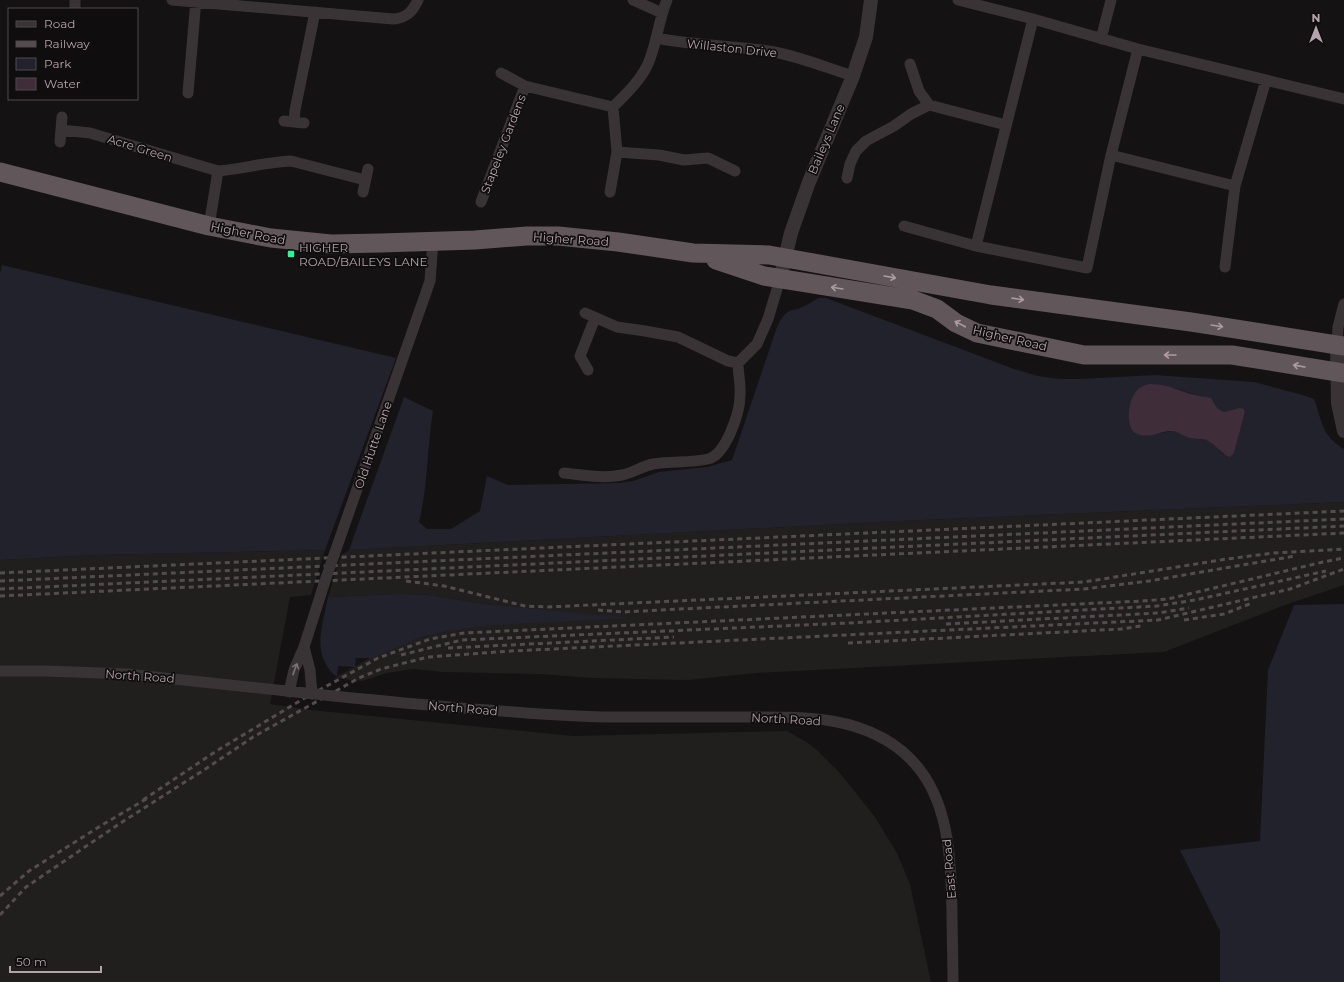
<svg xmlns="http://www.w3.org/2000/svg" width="1344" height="982" viewBox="0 0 1344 982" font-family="Montserrat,sans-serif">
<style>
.built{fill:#211e1e}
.green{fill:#22222c;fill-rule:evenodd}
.water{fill:#3f2d39}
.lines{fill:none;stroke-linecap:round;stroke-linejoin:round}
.minor{stroke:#393335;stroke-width:11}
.tertiary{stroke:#393335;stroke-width:14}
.trunk{stroke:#61575a;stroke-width:19}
.rail{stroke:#544c4f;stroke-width:3;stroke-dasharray:5 4;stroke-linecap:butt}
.minor-bridge{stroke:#393335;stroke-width:11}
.oneway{stroke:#ad9ba3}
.oneway2{stroke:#7d7176}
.poi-dot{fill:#24fa94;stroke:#0f0d0d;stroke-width:1.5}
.labels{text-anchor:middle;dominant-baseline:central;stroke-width:3.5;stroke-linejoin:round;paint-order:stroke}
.street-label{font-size:12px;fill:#b5a3ab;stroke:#0f0d0d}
.poi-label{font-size:12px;fill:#b5a3ab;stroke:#0f0d0d;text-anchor:start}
</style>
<rect width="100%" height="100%" fill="#141212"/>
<path class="built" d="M1344,502v83l-59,20 -121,47 -408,21 -68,7 -95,-2 -54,-4 -96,-2 -30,-3 -26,4 -25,8 -28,-3 54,-30 30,-10 31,-7 43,-26 -64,-10 -31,-1 -69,3 13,-42 8,-5 549,-29z
M325,550l-14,45 -21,2 -20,107 41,6 262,26 214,-5 18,10 12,9 22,22 36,45 22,36 13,31 21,98h-931v-422l96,-5z"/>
<path class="green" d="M2,265l394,93 -71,192 -229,5 -96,5v-287z
M819,298h7l188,71 24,7 22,3h21l74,-4 99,7 45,12 15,5c4,9 5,18 9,27 3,10 13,18 21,23v53l-446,19 -549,29 55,-153 29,14c-6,37 -5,75 -14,111l8,7h24l29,-18 7,-35 21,9 111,-2 14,-2 26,-9 48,-5 25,-7 44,-130c3,-8 7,-17 16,-20 5,-1 9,-2 13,-4 5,-3 9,-6 14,-8zM1175,388l39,14 4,7 6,3 20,-3 1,3 -11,41 -11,1 -6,-7 -10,-7 -16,-2 -12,-6 -7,-1 -28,5z
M397,594l31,1 64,10 140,13 -139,7 -44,6 -31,7 -45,20h-17l-1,9 -17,-1 -1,10 -3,-1c-23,-23 -11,-50 -6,-78z
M1344,604v378h-124v-51l-40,-81 80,-9 8,-171 26,-65z"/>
<path class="water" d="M1150,384c12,0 21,3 32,7 9,4 19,5 29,7l7,11 6,3 16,-4 4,1 1,3 -11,41 -4,4 -3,-1c-7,-4 -11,-11 -19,-15 -5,-3 -12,-1 -18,-3 -7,-2 -12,-7 -20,-7 -11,1 -22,8 -33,3 -12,-5 -9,-32 -2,-41 4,-6 9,-8 15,-9z"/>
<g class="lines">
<path class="minor" d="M172,0l221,19c14,-1 19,-7 25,-19
M633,0l29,13
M958,0l75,19 105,30 206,50
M75,9v-9
M656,38c39,8 79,7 118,14 27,5 53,16 79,24
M1101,39l10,-39
M910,64l9,27 10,14 77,20
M501,73l24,13 88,21
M188,93l8,-93
M284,121l20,2
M294,122l1,-12 20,-98
M61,130l29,3 128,38
M60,142l2,-25
M617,152l42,3 25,5 24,-2 27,13
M1111,155l124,31
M847,178l3,-14 6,-13 10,-10 28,-15 17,-12 18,-9
M363,192l5,-23
M610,192l7,-40 -4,-45c12,-12 26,-25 34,-41 10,-21 11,-45 20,-66
M481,202l44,-116
M209,226l9,-55c24,-2 48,-9 73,-10l74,19
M904,226l72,20 111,22 24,-113 27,-106
M976,246l57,-227
M1225,267l10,-81 31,-106
M585,313l32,14 28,4 33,6 50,24 10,2 19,-19 11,-25 12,-40
M1337,345l1,-18 6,-23
M588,370l-8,-14 15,-38
M564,473c19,2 39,6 58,2 11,-2 20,-9 31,-11 18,-3 37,-1 55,-5 18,-4 32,-47 32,-63 1,-11 -2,-22 -2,-33
M334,555l96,-274 3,-40
M304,647l6,23 2,24
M0,671h46l81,3 178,19
M289,692l5,-22 10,-23 20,-63
M334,696c46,5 93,9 139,13 47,3 94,8 140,8 40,0 80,0 120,0 32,0 66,-1 99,4 34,6 66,20 88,49 30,39 31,94 32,142 0,23 1,47 1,70"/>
<path class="tertiary" d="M780,279l11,-46 18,-51 44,-106 13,-39 5,-37
M1337,345l1,58 6,28"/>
<path class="trunk" d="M0,172l209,54 62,12 60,6 50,-1 94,-3 52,-4h31l60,6 75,11 76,2 222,40 200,27 153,24
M716,260l48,16 149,24 24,9 19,14 21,10 107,22h148l112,18"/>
<path class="rail" d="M0,573l1344,-62
M0,581l1344,-62
M406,581l38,5 81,20 23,1 536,-25 143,-23 47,-6 70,-4
M0,589l1344,-63
M0,596l1344,-63
M598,610l25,2 18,-1 443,-22 65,-8 146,-25
M1184,620l40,-6 28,-11
M946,624l212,-11 31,-5
M848,643l273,-14 20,-3
M448,648l226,-11
M401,655l61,-15 386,-17 309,-17 38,-6 131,-29
M143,800l75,-50 85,-51 75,-41 52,-19 34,-6 678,-32 26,-2 155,-37 21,-4
M0,896l29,-25 73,-46 46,-27
M0,915l26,-28 93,-63 88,-56 46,-31 106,-59 22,-9 47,-12 83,-6 647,-31 132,-31 54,-20"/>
<path class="minor-bridge" d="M324,584l10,-29
M305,693l29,3"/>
</g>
<defs><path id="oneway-shaft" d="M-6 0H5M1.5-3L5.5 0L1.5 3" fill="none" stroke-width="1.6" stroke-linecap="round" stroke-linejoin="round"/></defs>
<g class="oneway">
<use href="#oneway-shaft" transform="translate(890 277) rotate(10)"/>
<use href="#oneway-shaft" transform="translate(837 288) rotate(-171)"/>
<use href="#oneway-shaft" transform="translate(1018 299) rotate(8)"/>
<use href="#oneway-shaft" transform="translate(960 324) rotate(-152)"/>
<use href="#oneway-shaft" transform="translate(1217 326) rotate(9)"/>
<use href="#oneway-shaft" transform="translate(1170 355) rotate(180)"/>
<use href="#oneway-shaft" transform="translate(1299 366) rotate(-170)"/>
</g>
<use class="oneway2" href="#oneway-shaft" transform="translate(295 669) rotate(-70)"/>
<rect class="poi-dot" x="287" y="250" width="8" height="8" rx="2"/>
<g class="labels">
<g class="street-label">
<text transform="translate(732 48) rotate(6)">Willaston Drive</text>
<text transform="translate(826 139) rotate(-67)">Baileys Lane</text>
<text transform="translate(503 144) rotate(-69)">Stapeley Gardens</text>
<text transform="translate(140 148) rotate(17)">Acre Green</text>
<text transform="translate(248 233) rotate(11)">Higher Road</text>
<text transform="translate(571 239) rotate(4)">Higher Road</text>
<text transform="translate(1010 338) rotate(13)">Higher Road</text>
<text transform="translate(373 445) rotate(-71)">Old Hutte Lane</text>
<text transform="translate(140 676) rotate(4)">North Road</text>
<text transform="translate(463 708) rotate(5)">North Road</text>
<text transform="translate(786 719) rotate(3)">North Road</text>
<text transform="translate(949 869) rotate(-95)">East Road</text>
</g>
<g class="poi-label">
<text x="299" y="247">HIGHER<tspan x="299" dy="14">ROAD/BAILEYS LANE</tspan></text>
</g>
</g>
<rect x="8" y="8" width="130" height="92" fill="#0f0d0d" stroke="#51494c"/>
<rect x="16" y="21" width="20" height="6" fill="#393335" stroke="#51494c"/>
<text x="44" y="28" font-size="12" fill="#b5a3ab">Road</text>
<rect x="16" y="41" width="20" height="6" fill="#544c4f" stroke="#51494c"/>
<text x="44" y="48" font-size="12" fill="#b5a3ab">Railway</text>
<rect x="16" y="58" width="20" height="12" fill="#22222c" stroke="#51494c"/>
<text x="44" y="68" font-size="12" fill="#b5a3ab">Park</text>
<rect x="16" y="78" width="20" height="12" fill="#3f2d39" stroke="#51494c"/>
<text x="44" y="88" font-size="12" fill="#b5a3ab">Water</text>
<g transform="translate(1316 28)" stroke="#0f0d0d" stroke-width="3" paint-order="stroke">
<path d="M0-3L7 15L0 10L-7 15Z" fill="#b5a3ab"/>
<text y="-6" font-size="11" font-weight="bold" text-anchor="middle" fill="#b5a3ab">N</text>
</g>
<path d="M10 966v6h91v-6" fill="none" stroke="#b5a3ab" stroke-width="2"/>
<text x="16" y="966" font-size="12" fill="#b5a3ab" stroke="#0f0d0d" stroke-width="3" paint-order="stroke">50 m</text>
</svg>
